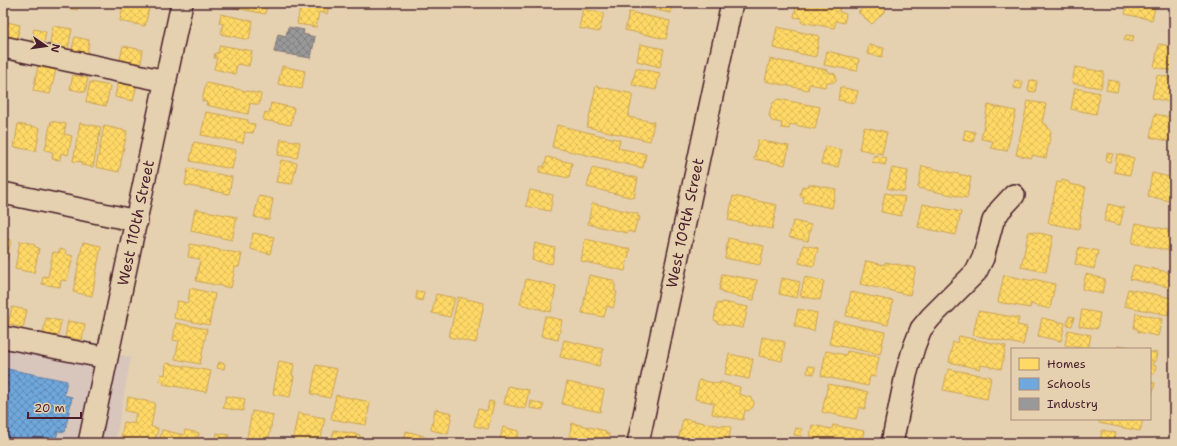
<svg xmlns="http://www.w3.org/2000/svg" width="1177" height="446" viewBox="0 0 1177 446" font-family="'Shantell Sans',sans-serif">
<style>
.built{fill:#d8c6bc}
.homes{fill:url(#homes-cross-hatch);stroke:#c9a154}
.schools{fill:url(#schools-cross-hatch);stroke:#647fa7}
.industry{fill:url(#industry-cross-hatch);stroke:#817478}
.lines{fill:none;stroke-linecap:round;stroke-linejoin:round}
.minor-casing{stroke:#4a1f2b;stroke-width:24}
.minor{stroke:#e5d1af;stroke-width:21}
.labels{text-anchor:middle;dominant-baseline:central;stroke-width:4;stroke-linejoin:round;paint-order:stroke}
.street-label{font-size:15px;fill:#4a1f2b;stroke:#e5d1af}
</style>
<defs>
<pattern id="homes-cross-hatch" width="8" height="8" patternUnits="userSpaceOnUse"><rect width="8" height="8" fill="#ffd966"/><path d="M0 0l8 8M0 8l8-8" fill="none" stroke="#dcba59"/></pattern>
<pattern id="schools-cross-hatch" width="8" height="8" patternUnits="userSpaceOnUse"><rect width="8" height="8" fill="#6fa8dc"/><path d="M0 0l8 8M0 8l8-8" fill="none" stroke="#5d88b3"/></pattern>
<pattern id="industry-cross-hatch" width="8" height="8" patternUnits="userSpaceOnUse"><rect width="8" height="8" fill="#999"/><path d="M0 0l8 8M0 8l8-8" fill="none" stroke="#7f7c7d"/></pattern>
</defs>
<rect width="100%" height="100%" fill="#e5d1af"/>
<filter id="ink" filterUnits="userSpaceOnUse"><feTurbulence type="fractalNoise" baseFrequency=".025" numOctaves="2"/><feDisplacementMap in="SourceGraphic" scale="8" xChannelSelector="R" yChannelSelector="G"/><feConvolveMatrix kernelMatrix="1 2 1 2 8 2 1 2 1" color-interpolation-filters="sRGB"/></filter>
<g filter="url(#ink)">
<path class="built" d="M3,331l128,26 -16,86h-112z"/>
<path class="homes" d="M58,3h20l-1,7 -19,-4z
M123,3h27l-5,23 -25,-5z
M233,3h42l-1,2 -7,-1 -2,10 -33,-7z
M301,3h19l9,2 -2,9 -8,-2 -3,15 -19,-3z
M643,3h31l-3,10 -29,-6z
M797,3h35l8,2 -1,7 7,2 -2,9 -8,-2 -2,7 -33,-6 1,-4 -8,-1z
M866,3h12l8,7 -14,14 -14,-12z
M1128,3h28l-4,17 -27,-6z
M583,9l21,4 -5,19 -20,-4z
M629,12l41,9 -4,18 -41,-9z
M221,14l32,7 -4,19 -28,-6 2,-10 -4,-1z
M1174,17v18h-4z
M7,22l13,3 -3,15 -13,-3z
M53,26l19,3 -5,24 -18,-5z
M777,27l42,9 -3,21 -43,-9z
M34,29l12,3 -3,15 -12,-2z
M1126,35l8,1 -2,6 -8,-2z
M75,37l14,3 -2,16 -16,-3z
M640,44l24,5 -4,18 -23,-6z
M1159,44l15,3v24l-20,-4z
M220,45l32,6 -3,15 -12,-2 -2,10 -21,-5 3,-11h-3l1,-5h3z
M869,45l15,3 -2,9 -15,-3z
M123,46l20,4 -3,18 -21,-4z
M827,51l32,8 -2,12 -33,-6z
M770,59l58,11v2l7,2 1,2v4l-4,3 -6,-1 -1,5 -16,-3 -1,6 -43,-9z
M38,66l18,4 -6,24 -17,-3z
M282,66l23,5 -3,18 -24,-5z
M1075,67l29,5 -3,16 -29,-5z
M636,68l24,5 -4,17 -24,-5z
M73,75l15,3 -3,14 -15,-3z
M1157,75l17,3v25l-22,-5z
M1015,80l8,2 -2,7 -7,-1z
M1030,80l7,1 -2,11 -7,-1z
M1108,80l11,2 -2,10 -11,-2z
M118,81l19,3 -4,17 -18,-4z
M90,82l20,4 -4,20 -20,-4z
M206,83l55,11 -2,11 -9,-2 -2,11 -42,-9 1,-3 -5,-1z
M596,86l37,8 -5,23 26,5 -4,19 -63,-14z
M840,87l18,4 -3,12 -17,-3z
M1075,88l25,5 -4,21 -25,-5z
M778,99l42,8 -5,22 -25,-5 -1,5 -8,-1 1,-5 -10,-2 -3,-5 3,-12z
M1028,101l18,3 -4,19 4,1 5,8 -5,26 -14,-3v3l-16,-3z
M271,103l23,5 -3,17 -28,-5 2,-8 4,1z
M988,105l28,6 -9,40 -16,-3 2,-7 -12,-2z
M3,112l3,1 -3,19z
M206,112l42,8v3l7,1 -2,9 -8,-1 -2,11 -42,-8z
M1155,114l19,4v22l-6,-1v2l-18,-4z
M51,121l15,3 -2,10 8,2 -4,19 -7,-2 -1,7 -8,-1 1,-7 -8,-2z
M80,123l21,4 -8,40 -12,-2 1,-3 -9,-1z
M18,124l22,4 -4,23 -22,-4z
M557,125l63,15 -2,8 28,6 -3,14 -91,-21z
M104,126l23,5 -8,41 -23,-5z
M864,127l23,5 -5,22 -23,-5z
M965,130l10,2 -2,10 -10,-2z
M281,139l19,3 -3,16 -19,-3z
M758,140l31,6 -4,19 -31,-6z
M194,142l42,8 -4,19 -42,-8z
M825,146l17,4 -4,17 -17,-3z
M1107,153l6,1 -3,8 -4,-1z
M1117,154l17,4 -4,17 -16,-3z
M874,155l13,3 -2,7 -13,-3z
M547,157l25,6 -3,15 -30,-6 2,-6 3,1z
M281,160l16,3 -5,21 -16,-2z
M922,166l49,11 -4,21 -49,-10z
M188,168l44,9 -3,17 -44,-9z
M592,168l46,10 -4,20 -47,-11z
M892,168l16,3 -4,21 -17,-4z
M1152,173l22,5v24l-26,-6z
M1062,180l7,2v2l17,3 -6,29h1l-2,13 -31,-6 9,-41 4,1z
M809,184l27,5 -4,19 -29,-6 1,-5 -4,-1 2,-10 6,1z
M530,190l23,5 -3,16 -24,-5z
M885,193l20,4 -4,19 -20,-4z
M259,196l14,3 -4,21 -15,-3z
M733,196l44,9 -5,24 -44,-9z
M592,203l46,11 -1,2 3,1 -1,4 -2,-1 -3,13 -6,-2 -1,2 -39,-9z
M923,204l38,8 -5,23 -38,-8z
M1108,204l16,4 -4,17 -16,-4z
M195,209l42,8 -5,23 -41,-9z
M793,221l18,4 -3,16 -19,-4z
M1136,223l38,8 -3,20 -39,-8z
M1029,231l24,5 -7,36 -25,-5z
M3,233l2,1 -1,4 7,2 -6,27h-2z
M253,233l21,4 -4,17 -20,-5z
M728,238l36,8 -4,19 -35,-7z
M585,239l45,10 -5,22 -44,-10z
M20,241l14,3 1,3 4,1 -5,25 -19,-4z
M83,242l18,4 -9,50 -19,-4z
M535,243l20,5 -3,16 -20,-4z
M190,244l52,10 -3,13h-4l-4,21 -35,-7 4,-22 -12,-2z
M803,245l15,3 -4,18 -15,-3z
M1079,247l19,4 -4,18 -19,-5z
M59,249l7,2 -1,3 8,2 -6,25 -6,-1 -1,7 -18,-3 1,-8 5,1 5,-25 6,1z
M866,261l19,4v-3l31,6 -6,27 -50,-11z
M1134,265l38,8v-3l2,1 -1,19 -4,-1v-2l-39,-8z
M722,274l35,6 -3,20 -32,-7v-3h-3z
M1086,274l19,5 -3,15 -20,-5z
M589,275l23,5 3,4v8h2l-4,16 -6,-2 -3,11 -22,-4z
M1004,275l29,6v-2l22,5 -5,25 -20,-5v4l-32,-6z
M805,277l19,4 -4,19 -20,-4z
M782,278l18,4 -3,16 -18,-4z
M526,279l30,7 -5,26 -31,-8z
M190,288l25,6 -6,31 -35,-7 3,-17 11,2z
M1128,289l44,9 -4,17 -44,-9z
M417,291l7,1 -2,9 -6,-2z
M851,292l42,9 -5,24 -42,-9z
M436,294l19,4 -5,19 -18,-4z
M458,297l26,6 -8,40 -27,-6z
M722,302l26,5 -5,21 -26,-5v-2l-3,-1 3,-17 5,1z
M12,307l15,3 -4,18 -15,-4z
M798,309l19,4 -3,18 -20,-5z
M1082,310l18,3 -3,16 -18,-3z
M978,311l41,7 -2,7 10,2 -4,18 -50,-10z
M1136,313l26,6 -4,17 -20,-4v-3l-4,-1z
M545,316l17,4 -4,20 -17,-4z
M1069,316l5,1 -2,9 -5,-1z
M46,318l15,3 -3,16 -15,-3z
M1042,318l23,5 -4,18 -23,-5z
M68,321l17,3 -3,16 -17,-3z
M834,321l51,11 -5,22 -51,-10z
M176,323l31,6 -7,35 -25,-5 4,-18 -6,-1z
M1068,330l23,5 -3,14 -23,-4z
M959,336l47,10 -5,23 -20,-4 -1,4 -31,-7 4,-20 4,1z
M762,337l23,5 -3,19 -23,-5z
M564,340l39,9 -4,17 -39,-9z
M1119,345l18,4h-23l4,-1z
M826,351l20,4 1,-4 32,6 -4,20 -5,-1 -2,10 -47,-10z
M1150,352l7,1 -2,9 -2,-1 -1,4 4,1 -2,8h-4z
M729,354l24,5 -4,20 -24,-5z
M279,361l15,3 -2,12h2l-4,21 -17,-3z
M219,362l6,2 -1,5 -7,-1z
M166,363l45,8 -5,21 -43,-8 1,-2 -4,-1 1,-7 4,1z
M316,365l21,4 -7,29 -19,-4z
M808,366l7,1 -1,7 -7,-1z
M948,369l43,8 -4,22 -44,-9z
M699,380l21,4v-2l20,5 -1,7 12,4 3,4 -1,5 -5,4 -3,-1 -2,10 -31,-6 2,-11 -19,-4z
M567,382l37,8 -4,22 -38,-8z
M1150,382l5,1 -5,20z
M828,384l40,8 -3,17 -6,-2 -3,12 -34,-7z
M508,386l21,4 -4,19 -21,-5z
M336,395l34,7 -4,23 -35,-6z
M226,396l19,3 -2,12 -20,-3z
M128,397l27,6 -4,24 7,1 -3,15h-35l4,-21 10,2 2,-11 -11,-2z
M489,401l5,1 -6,27 -14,-3 4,-17 9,2z
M531,401l13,4 -1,5 -13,-2z
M435,409l17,4 -4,21 -17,-4z
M252,411l21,4 -5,28h-22z
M298,413l27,5 -5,25h-28z
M683,419l39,7v-1l9,2 -3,16h-19l-30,-6z
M1099,419h44l-3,12 -41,-8z
M572,423l34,8 -1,2 4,1v4l-3,-1 -1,6h-26l-11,-2z
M812,425l20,4 1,-4 31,6 -3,12h-52z
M503,427l16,4 -3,12h-17z
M796,428l6,1 -1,7 -7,-1z
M162,430l22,5 1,-5 14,3 -2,10h-38z
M334,430l26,5 -1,8h-28z
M1102,430l14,3 -1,5 2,1 -1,4h-16z
M406,431l18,5 -1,7h-19z
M217,433l12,2 -1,5 8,1v2h-34v-5l14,3z"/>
<path class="schools" d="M3,368l64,13 -3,14 8,2 -7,35 -7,-1 -3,12h-16l-32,-6 -1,5 -3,1z"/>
<path class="industry" d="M288,27l16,3 -1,4 12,3 -4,21 -37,-6 4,-18 8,2z"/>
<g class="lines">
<g class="minor-casing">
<path id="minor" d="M3,47l163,34
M3,193l134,28
M3,337l104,21
M89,443l93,-440
M638,443l94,-440
M892,443l14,-68 8,-28 7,-18 10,-12 45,-45 7,-14 10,-37 7,-11 14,-15"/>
</g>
<use href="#minor" class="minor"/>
</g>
</g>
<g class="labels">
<g class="street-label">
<text transform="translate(136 223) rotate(-78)">West 110th Street</text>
<text transform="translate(685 223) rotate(-78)">West 109th Street</text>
</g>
</g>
<rect width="1177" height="446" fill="none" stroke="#e5d1af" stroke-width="16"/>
<rect x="8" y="8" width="1161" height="430" fill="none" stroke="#4a1f2b" stroke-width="1.5" filter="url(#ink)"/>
<rect x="1011" y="348" width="140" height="72" fill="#e5d1af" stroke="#a78a7a"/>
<rect x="1019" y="358" width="20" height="12" fill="#ffd966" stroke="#a78a7a"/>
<text x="1047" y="368" font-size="12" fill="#4a1f2b">Homes</text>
<rect x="1019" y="378" width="20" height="12" fill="#6fa8dc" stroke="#a78a7a"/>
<text x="1047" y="388" font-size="12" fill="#4a1f2b">Schools</text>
<rect x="1019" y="398" width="20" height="12" fill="#999999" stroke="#a78a7a"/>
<text x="1047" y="408" font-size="12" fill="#4a1f2b">Industry</text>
<g transform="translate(46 46) rotate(103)" stroke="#e5d1af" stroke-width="3" paint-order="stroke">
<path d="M0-3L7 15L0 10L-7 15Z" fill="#4a1f2b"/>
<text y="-6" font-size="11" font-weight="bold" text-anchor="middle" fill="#4a1f2b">N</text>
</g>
<path d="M28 412v6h53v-6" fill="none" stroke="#4a1f2b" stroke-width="2"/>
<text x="34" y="412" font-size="12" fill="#4a1f2b" stroke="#e5d1af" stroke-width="3" paint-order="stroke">20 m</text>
</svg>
